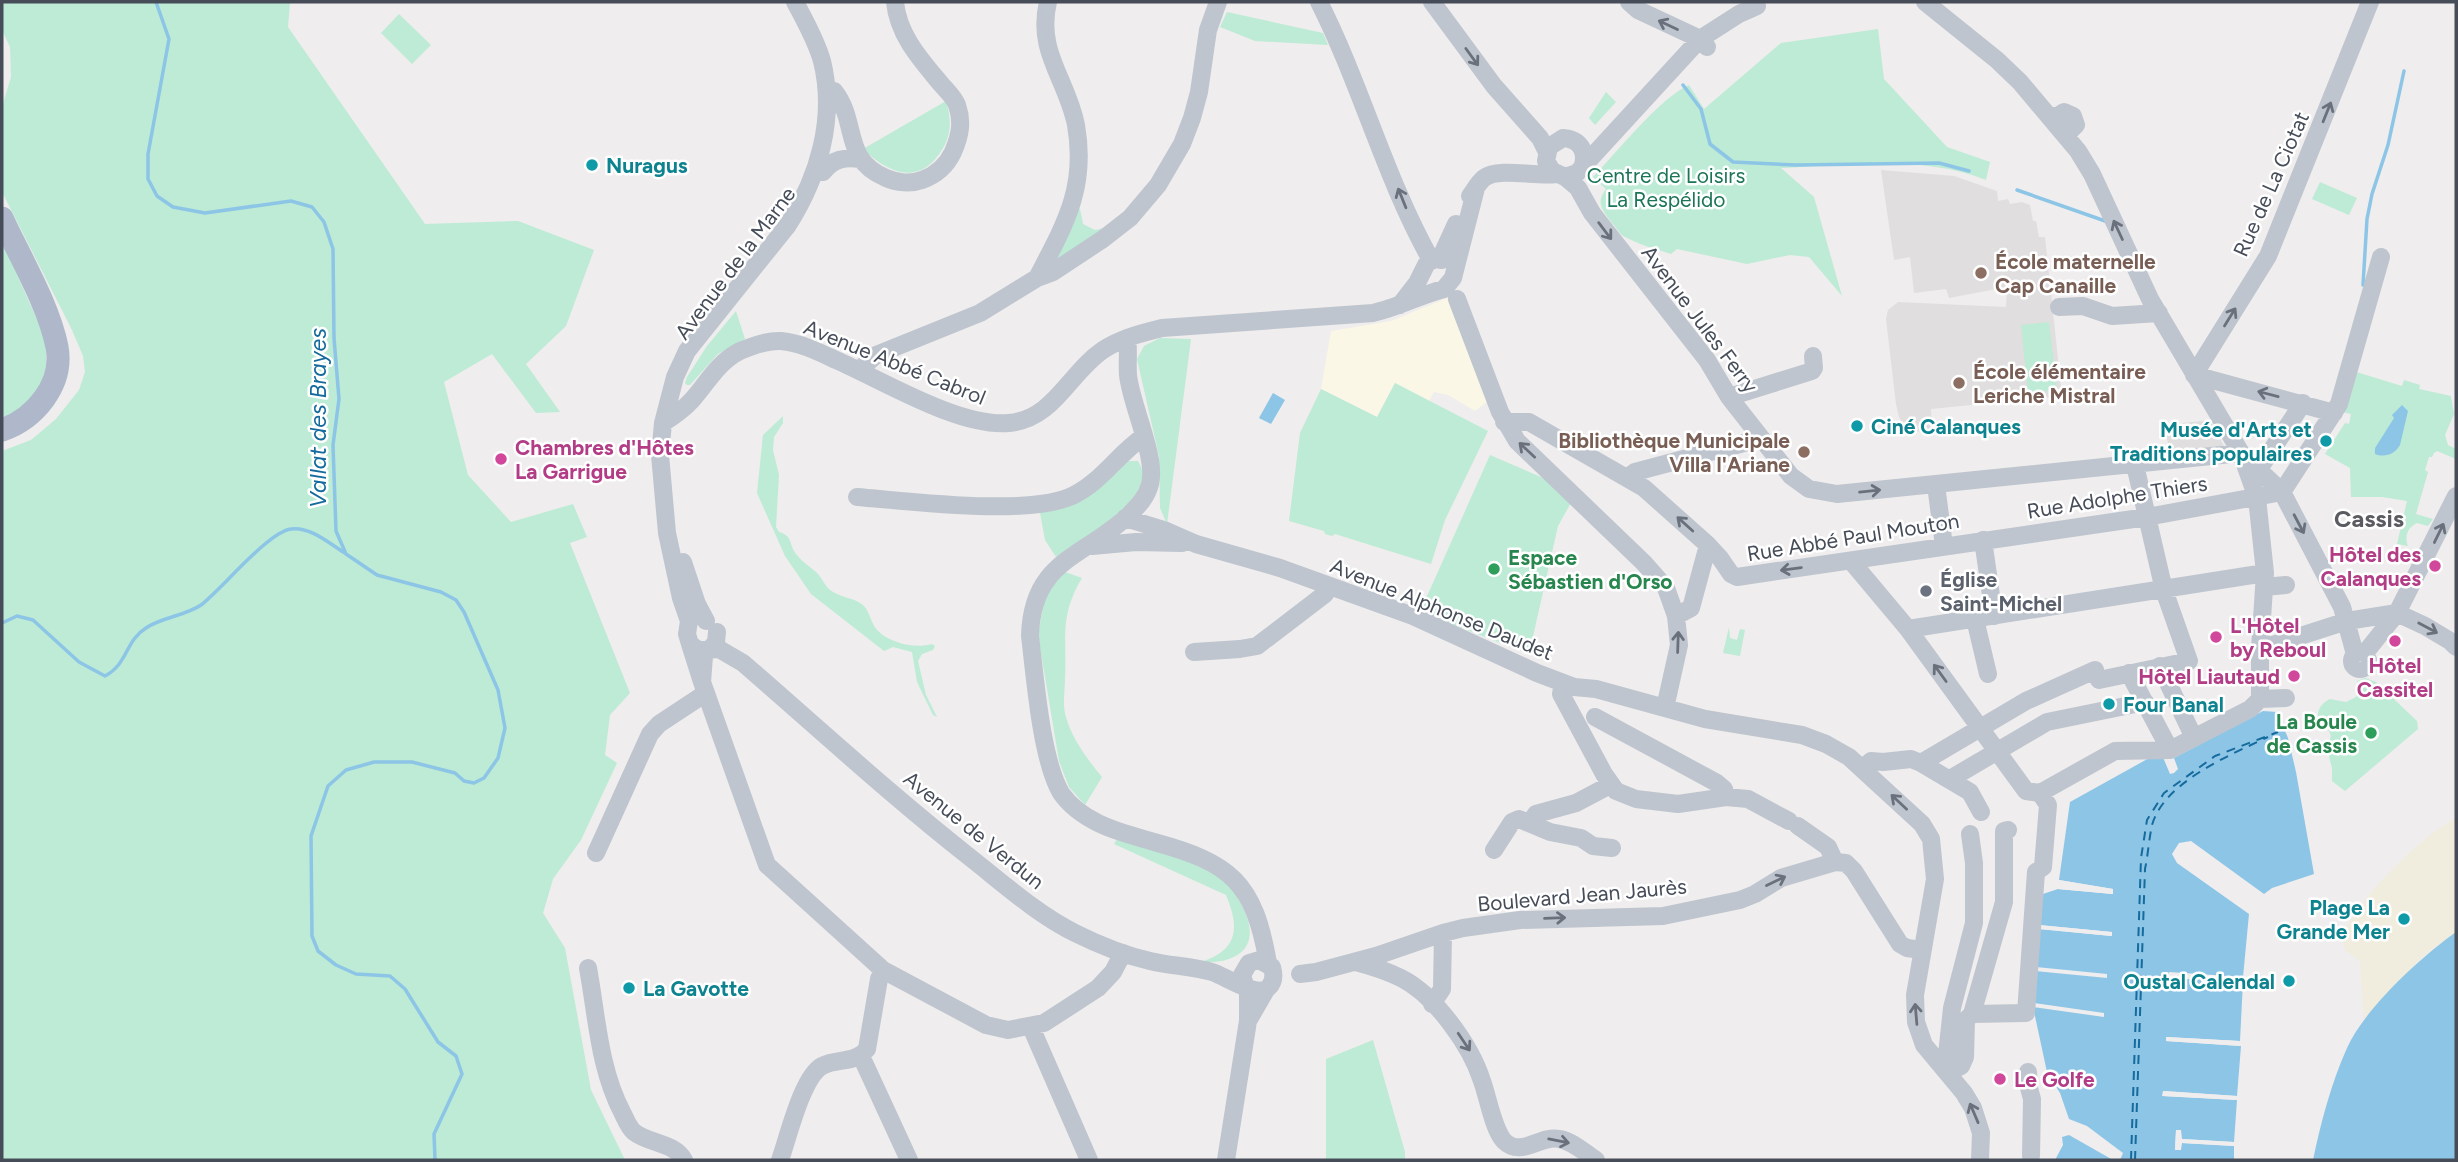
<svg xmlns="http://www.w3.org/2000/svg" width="2458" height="1162" viewBox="0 0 2458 1162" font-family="Figtree,sans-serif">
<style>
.commercial{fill:#faf7e6}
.education{fill:#e0dede}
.green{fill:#bdebd6}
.sand{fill:#f0edde}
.water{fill:#8dc5e6}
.pier{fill:#efeded}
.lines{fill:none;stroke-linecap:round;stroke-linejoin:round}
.stream{stroke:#8dc5e6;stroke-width:3.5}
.ferry{stroke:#156b9d;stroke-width:2;stroke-dasharray:9 7;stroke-linecap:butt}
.minor{stroke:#bec5ce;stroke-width:18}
.major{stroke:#aeb8ca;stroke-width:23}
.oneway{stroke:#6a717c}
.culture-dot{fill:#0f9aa8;stroke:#fff;stroke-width:2.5}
.education-dot{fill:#8d6e63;stroke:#fff;stroke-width:2.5}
.hotel-dot{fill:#d1479c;stroke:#fff;stroke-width:2.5}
.leisure-dot{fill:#2e9e5b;stroke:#fff;stroke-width:2.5}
.worship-dot{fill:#6b7280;stroke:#fff;stroke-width:2.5}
.labels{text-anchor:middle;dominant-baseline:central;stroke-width:5;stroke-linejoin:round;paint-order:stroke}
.culture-label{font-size:21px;font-weight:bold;fill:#0d838f;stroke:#fff;text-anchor:start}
.park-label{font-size:21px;fill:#1c7557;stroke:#fff}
.street-label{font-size:21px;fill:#464d59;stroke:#fff}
.education-label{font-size:21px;font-weight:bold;fill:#785e54;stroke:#fff;text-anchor:start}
.hotel-label{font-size:21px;font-weight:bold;fill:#b23c85;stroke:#fff;text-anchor:start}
.leisure-label{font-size:21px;font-weight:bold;fill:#27864d;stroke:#fff;text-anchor:start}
.worship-label{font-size:21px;font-weight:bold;fill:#5b616d;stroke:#fff;text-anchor:start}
.water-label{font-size:23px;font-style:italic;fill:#156b9d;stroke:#fff}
.quarter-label{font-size:24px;font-weight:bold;fill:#5a5c61;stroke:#fff}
</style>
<rect width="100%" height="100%" fill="#efeded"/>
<path class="commercial" d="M1447,298l40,104 -12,9 -27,-16 -14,-3 -5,9 -34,-18 -18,34 -56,-28 10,-58 60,-10z"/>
<path class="education" d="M1881,170l73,6 43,15 1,10 10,-2 2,5 12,-2 8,3 3,16h3l3,16h6l17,159 -131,13 1,21 -17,2 -9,-2 -7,-13 -3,-13 -10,-85 2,-9 10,-8 108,5 1,-20 -58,11 -3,-9 -32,4 -4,-36 -16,3z
M2210,420l14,26 -54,6 -6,-27z"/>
<path class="green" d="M2,2h288l-2,25 137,197 93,-3 76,29 -28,76 -40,38 34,48 -24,1 -44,-59 -48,28 24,93 43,47 62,-18 14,33 -17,6 60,150 -20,22 -5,40 12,8 -36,77 -28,39 -10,34 22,35 26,142 34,70h-623v-709l29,-11 25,-21 23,-29 6,-18 -2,-16 -11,-26 -70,-138v-85l9,-30 -1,-30 -8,-17z
M1227,12l96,21 5,12 -73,-4 -35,-14z
M399,14l32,31 -19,19 -31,-31z
M1878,29l6,50 63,68 43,15 -4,18c-61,-25 -140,-15 -205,-12l33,29 28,99 -33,-39 -19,-2 -43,9 -70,-15 -6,5c-16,-5 -33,-10 -48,-18 -4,-3 -7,-9 -11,-13 -9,-12 -17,-20 -6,-34l-13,-12c23,-24 68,-80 96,-92l15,24 77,-66z
M1606,92l10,10 -21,23 -6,-7z
M946,101c5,17 6,32 -3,47 -22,38 -53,27 -80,1z
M2320,182l37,16 -8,17 -37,-16z
M1076,208l4,1 3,15 12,6 14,-3 -60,37z
M2,241l45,101 -1,26 -7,21 -20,22 -17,10z
M736,311l9,28 -27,15 -28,31h-3l-2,-2 2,-6 20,-31z
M2049,322l8,68 -29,3 -7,-68z
M1160,338l31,1 -24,185 -7,-16 -1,-52 -22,-97 7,-13z
M2353,371l49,15 2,-6 16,5 -1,4 32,7 3,18 -9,21 3,10 8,4v10l-19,-8 -3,2 -2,4h-3l-4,13 3,2 -12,42 17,5 -5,7 -11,-3c-9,4 -13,13 -9,23l-11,-2 10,-43 -25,-4h-31l-1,-29 -25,-14 20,-31 4,1 2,-10 -9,-2z
M1395,383l93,48 -43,89 -14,44 -96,-30 -3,2 -7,-2 -1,-3 -35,-10 11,-88 21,-44 56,28z
M783,416v7l-9,14 -1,13 6,25 -3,52 3,5c15,4 9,13 18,23 5,7 14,12 20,18 5,5 8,13 13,17 10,8 24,7 34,16 6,7 7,17 13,24 12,13 38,19 55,14l3,2 -2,4 -11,4 -4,7 8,34 11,22 -4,-2 -16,-33 -5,-30 -19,-5 -9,4 -73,-57 -26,-38 -28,-63 6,-58z
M1490,455l65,28 17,18 -14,25 -29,128 -109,-42z
M1127,461h11c2,4 4,7 4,10 7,31 -64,71 -86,86l-11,-17 -5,-27 44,-13z
M1065,572l17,6c-23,38 -15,61 -17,101 0,12 -3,25 1,38 6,22 22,43 36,60l-17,28 -16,-18 -10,-26 -21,-126 6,-34 8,-15z
M1729,627l1,11 7,2 3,-11 5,1 -5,26 -17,-3z
M2365,678l11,4 41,39 1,8 -73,62 -13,-10v-13l-5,-19 4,-13 -2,-5 -11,-10c-1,-11 2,-17 12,-22l16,3 10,-5 3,-6 -2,-10z
M1118,837c32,10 79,18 104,40 10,8 16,20 21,31 19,38 -4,56 -42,54 37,-12 39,-34 25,-67l-112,-51z
M1373,1040l32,112v8h-79v-101z"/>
<path class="sand" d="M2456,818v114l-33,24 -59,64 -4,-59 -15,-11c-1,-4 -2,-8 -2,-11 5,-32 84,-108 113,-121z"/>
<path class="water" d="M1273,393l12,7 -14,24 -12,-6z
M2402,405l6,6 -8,34c-5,9 -15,13 -25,9v-6l19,-30 -2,-3z
M2263,711l14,1 11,26 8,34 18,102 -42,14 -8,6 -73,-53 -12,2 -7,11 5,9 72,51 -6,63 -74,-4v5l74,3 -3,60 -74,-4v4l75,5 -4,50 -74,-5v5l74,4 -3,42 -52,-3 -6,-9 -1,20 7,-7 52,3v14h-114l3,-7 -36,-27 -18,-7 -9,-26 -13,-21 -14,-65 71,10v-4l-70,-10 1,-32 72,7v-4l-71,-7 3,-38 72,7 1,-4 -73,-7 4,-31 15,-5 54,5 1,-5 -54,-9 11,-78 81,-45 11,-2 8,19 4,-1 4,-4 -4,-11z
M2456,932v228h-143c8,-38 18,-76 34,-112 18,-40 74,-91 109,-116z
M2069,1135l44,25h-58l8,-15 -1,-8z"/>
<path class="pier" d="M2059,880l54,9v5l-55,-5v-4l23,2 -22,-4z
M2039,925l73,7v4l-73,-7z
M2169,972l74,5v4l-75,-3z
M2166,1037l74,4 1,5 -75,-5z
M2163,1091l74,5v4l-75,-4z
M2176,1130h5l1,9 52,3v4l-52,-3 -1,7h-6z"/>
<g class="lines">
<path class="stream" d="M156,2l13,37 -21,115v25l9,17 16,11 32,6 86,-12 21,6 12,15 9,27 1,89 5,61 -6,46 3,86 10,23 31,21 64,17 15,8 8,12 34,78 7,38 -7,30 -14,20 -10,5 -10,-2 -9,-8 -43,-11h-38l-28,8 -18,16 -17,50 1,100 6,15 18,14 20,9 34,2 15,13 33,53 18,14 6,18 -28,60 1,26
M1683,85l18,24 9,35 23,18 63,3 143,-2 30,8
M2017,190l91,32
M2363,285l4,-66 5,-25 16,-49 16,-74
M2,623l15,-7 16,4 46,42 26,14c23,-12 20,-35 41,-48 16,-11 39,-12 55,-23 21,-16 67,-73 90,-76 19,-3 39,15 54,24"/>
<path class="ferry" d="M2131,1160l10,-302 6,-38 17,-27 51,-37 63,-24
M2135,1160l10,-291c3,-14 4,-30 7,-44 12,-43 78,-70 116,-88"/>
<path class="minor" d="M795,2c10,19 21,38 27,59 14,57 -3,115 -34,164l-101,126 -12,26 -12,46 -3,32 7,78 14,65 8,23 -2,13 3,10 8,6 21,-1 24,14c76,66 150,134 229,196 33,26 65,55 103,74 24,12 49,22 75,28 20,5 42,5 62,11 15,5 46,27 57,15 6,-6 5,-13 3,-20l-13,-7 -10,3 -7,12 3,10
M1319,2c42,83 66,176 112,258
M1432,2l62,84 46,52 7,14
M1629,2l9,8 62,29 7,8
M1925,2l72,58 23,22 58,69 14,23 58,125 91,154 16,45 8,75 -5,76v50
M834,91c25,31 7,68 52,87 11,5 25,6 36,2 14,-5 25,-15 31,-28 7,-16 10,-30 4,-47 -3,-8 -11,-15 -16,-21 -20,-24 -43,-49 -46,-82
M2050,116h8l6,-4 9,4 3,9 -10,10
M1582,168c6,-16 -2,-29 -19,-30l-14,9 -3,14 6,10 13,6 12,-4 123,-134 39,-25 18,-8
M823,172c10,-13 21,-15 37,-13
M1565,177l13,11 14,25 115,147 22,37 62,79 18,13 28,5 404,-41
M1470,196c4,-5 8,-13 14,-18 15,-11 53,-1 72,-4
M1440,259l16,-35
M1037,278c28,-54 50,-90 39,-153 -9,-46 -40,-73 -28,-123
M1457,299l43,113 17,29 127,122 22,25 10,28 3,29 -14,63
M1400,305l17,-22 10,-20 8,-4 7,1
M2059,307l24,-1 29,10 47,-3
M1127,338c2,12 0,25 1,37 3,30 29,82 22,109 -3,13 -12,22 -21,31 -46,43 -97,45 -99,121 5,40 11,123 31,157 9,13 23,23 37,30 18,9 37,13 56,19 77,21 100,40 114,121
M859,370l17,-15 104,-42 57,-35 16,-6 50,-33 27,-21 28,-33 24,-41 10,-26 7,-26 9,-62 10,-28
M2194,375l74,-119 102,-254
M2194,375l140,38
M1729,397l83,-26 2,-3 -1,-12
M1504,422h25l115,66 64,57 12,13 11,16 6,3 410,-60 135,-25 57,-88 42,-147
M663,423c11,-7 21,-14 29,-23 16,-18 26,-38 48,-49 12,-5 28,-11 41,-10 20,2 38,11 55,19 46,20 124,68 173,63 45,-4 60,-50 94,-73 18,-12 39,-17 59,-22l211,-15c24,-5 47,-18 71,-24l9,-11 23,-90
M2244,456l38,36 60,115 13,47
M2259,469l44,-66
M1627,478l8,-6 120,-32 5,-3
M1936,485l8,61
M857,497c51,4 174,20 217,-2 28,-14 44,-41 69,-58
M1125,518l39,12 32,14 84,24 133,48 124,57 37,14 22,2 109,30 97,16 24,9 23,13 73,67 9,15 4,40 -20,116 1,27 8,23 40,48 9,15 8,25 -1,27
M1983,540l11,76
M1092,546l44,-4 46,1
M1851,561l57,68 118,162 14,2
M683,562l14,42 9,17
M2264,587l22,-2
M1676,616l15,-8 17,-63
M1975,619l13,55
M1908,629l357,-56
M690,644l12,38 2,-26 12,-14 1,-10
M2260,649l87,-28 50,-8 28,13 25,15 6,6
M1194,652l46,-3 17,-3 68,-52 5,-8
M2352 661a8 8 0 1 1 16 0a8 8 0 1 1-16 0Z
M2365,653l32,-40 59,-117
M2160,666l34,72
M2129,673l41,77
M2099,680l90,-19 -25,-71 -29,-125
M702,682l65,183 116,105 103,55 22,5 36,-7 54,-35 15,-16 10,-19
M1563,683l-2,11 43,80 12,17 20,8 42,5 48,-7
M1595,717l122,66 7,6 2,8 22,2 41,22
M1921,763l105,-62 69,-31
M1863,768l8,-7 12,1 28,-3 10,4 49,29 11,20
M1950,779l97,-57 98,-20
M2040,793l75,-42 55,-1 80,-41 10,-10 26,-1
M1530,823l6,-9 40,-11 34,-18
M1798,826l30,21 7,15
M1494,850l18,-28 7,-3 31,13 31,6 12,8 19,2
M596,853l54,-119 9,-10 47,-31
M1356,962c15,4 31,9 45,16 34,17 70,68 81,103 6,16 11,48 22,60 17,17 36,-6 55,-2 14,2 26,14 37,21
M588,968c9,49 11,101 35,146 3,6 6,14 11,18 15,12 40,10 50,28
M1300,974l16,-2 60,-16 67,-23 20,-5 57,-8 143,-4 77,-16 15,-6 26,-16 54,-16 11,1 8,8 46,73 7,4 15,2
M1248,989v32l18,-31
M1432,1004l10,-15 1,-56
M1972,1014l54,-1 10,-141 7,-5 5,-62 -8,-12
M1031,1027l58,133
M861,1056l48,104
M1942,1066l5,-11 5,-47 22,-85v-60l-4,-29
M1948,1072l13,-6 4,-9 1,-37 6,-6 32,-112v-71l4,-1
M2028,1072l1,16 3,11 -1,57
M780,1160c8,-22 22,-83 42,-94 15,-8 33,-2 45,-17l12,-70 4,-9
M1226,1160l22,-139"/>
<path class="major" d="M2,218c18,39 47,88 55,129 7,38 -23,72 -55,83"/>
</g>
<defs><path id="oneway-shaft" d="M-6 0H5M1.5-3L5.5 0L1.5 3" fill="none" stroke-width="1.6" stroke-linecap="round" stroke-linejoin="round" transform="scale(1.75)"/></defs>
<g class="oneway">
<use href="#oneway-shaft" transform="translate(1668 25) rotate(-155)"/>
<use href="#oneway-shaft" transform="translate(1472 57) rotate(54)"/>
<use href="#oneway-shaft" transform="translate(2327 112) rotate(-68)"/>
<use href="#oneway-shaft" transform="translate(1402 198) rotate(-112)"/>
<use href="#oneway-shaft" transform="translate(2118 230) rotate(-115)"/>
<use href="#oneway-shaft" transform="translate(1605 231) rotate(53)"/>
<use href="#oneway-shaft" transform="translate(2230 317) rotate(-58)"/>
<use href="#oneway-shaft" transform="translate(2268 394) rotate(-165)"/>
<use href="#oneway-shaft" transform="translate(1527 450) rotate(-137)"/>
<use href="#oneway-shaft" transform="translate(1870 491) rotate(-6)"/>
<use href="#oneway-shaft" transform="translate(1685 524) rotate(-138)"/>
<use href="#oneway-shaft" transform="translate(2299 524) rotate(62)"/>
<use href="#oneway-shaft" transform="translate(2439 533) rotate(-64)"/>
<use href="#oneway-shaft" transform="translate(1791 569) rotate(172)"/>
<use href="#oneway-shaft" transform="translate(2428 628) rotate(28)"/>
<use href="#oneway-shaft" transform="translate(1678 642) rotate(-88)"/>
<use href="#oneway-shaft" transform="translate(1940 673) rotate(-126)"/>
<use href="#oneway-shaft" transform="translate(1899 802) rotate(-137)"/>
<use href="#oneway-shaft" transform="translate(1776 881) rotate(-26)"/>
<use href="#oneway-shaft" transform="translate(1555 918) rotate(-2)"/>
<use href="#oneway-shaft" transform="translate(1916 1014) rotate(-95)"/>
<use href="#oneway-shaft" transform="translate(1464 1042) rotate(56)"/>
<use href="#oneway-shaft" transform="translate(1974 1113) rotate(-113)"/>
<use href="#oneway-shaft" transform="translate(1559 1141) rotate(11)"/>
</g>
<g class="culture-dot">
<circle cx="592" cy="165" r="7"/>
<circle cx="1857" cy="426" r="7"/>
<circle cx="2326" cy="441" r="7"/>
<circle cx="2109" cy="704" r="7"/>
<circle cx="2404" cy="919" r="7"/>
<circle cx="2289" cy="981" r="7"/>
<circle cx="629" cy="988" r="7"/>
</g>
<g class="education-dot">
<circle cx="1981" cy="273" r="7"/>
<circle cx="1959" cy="383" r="7"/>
<circle cx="1804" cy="452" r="7"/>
</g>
<g class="hotel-dot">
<circle cx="501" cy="459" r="7"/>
<circle cx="2435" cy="566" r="7"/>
<circle cx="2216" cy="637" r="7"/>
<circle cx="2395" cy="641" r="7"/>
<circle cx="2294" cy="676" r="7"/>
<circle cx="2000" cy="1079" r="7"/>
</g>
<g class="leisure-dot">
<circle cx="1494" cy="569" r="7"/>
<circle cx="2371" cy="733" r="7"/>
</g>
<circle class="worship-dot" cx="1926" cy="591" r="7"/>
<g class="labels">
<g class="culture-label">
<text x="606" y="165">Nuragus</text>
<text x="1871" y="426">Ciné Calanques</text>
<text x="2312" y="429" text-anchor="end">Musée d'Arts et<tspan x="2312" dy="24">Traditions populaires</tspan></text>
<text x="2123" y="704">Four Banal</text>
<text x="2390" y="907" text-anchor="end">Plage La<tspan x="2390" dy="24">Grande Mer</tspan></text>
<text x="2275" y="981" text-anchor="end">Oustal Calendal</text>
<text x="643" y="988">La Gavotte</text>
</g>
<g class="park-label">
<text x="1666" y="175">Centre de Loisirs<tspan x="1666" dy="24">La Respélido</tspan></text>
</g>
<g class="street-label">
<text transform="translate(2271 184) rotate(-66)">Rue de La Ciotat</text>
<text transform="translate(735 263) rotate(-53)">Avenue de la Marne</text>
<text transform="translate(1700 319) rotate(53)">Avenue Jules Ferry</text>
<text transform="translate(895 362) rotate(22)">Avenue Abbé Cabrol</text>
<text transform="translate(2117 497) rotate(-9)">Rue Adolphe Thiers</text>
<text transform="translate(1853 537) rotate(-9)">Rue Abbé Paul Mouton</text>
<text transform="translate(1442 609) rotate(22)">Avenue Alphonse Daudet</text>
<text transform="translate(974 830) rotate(39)">Avenue de Verdun</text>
<text transform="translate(1582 895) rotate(-5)">Boulevard Jean Jaurès</text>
</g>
<g class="education-label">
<text x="1995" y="261">École maternelle<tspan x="1995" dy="24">Cap Canaille</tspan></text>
<text x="1973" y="371">École élémentaire<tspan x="1973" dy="24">Leriche Mistral</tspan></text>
<text x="1790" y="440" text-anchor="end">Bibliothèque Municipale<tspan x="1790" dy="24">Villa l'Ariane</tspan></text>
</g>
<g class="hotel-label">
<text x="515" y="447">Chambres d'Hôtes<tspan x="515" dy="24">La Garrigue</tspan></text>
<text x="2421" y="554" text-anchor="end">Hôtel des<tspan x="2421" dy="24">Calanques</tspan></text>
<text x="2230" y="625">L'Hôtel<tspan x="2230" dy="24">by Reboul</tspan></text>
<text x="2395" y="665" text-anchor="middle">Hôtel<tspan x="2395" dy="24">Cassitel</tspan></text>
<text x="2280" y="676" text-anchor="end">Hôtel Liautaud</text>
<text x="2014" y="1079">Le Golfe</text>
</g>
<g class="leisure-label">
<text x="1508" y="557">Espace<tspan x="1508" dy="24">Sébastien d'Orso</tspan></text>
<text x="2357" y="721" text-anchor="end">La Boule<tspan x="2357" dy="24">de Cassis</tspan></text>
</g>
<g class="worship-label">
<text x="1940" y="579">Église<tspan x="1940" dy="24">Saint-Michel</tspan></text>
</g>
<g class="water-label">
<text transform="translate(318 418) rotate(-90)">Vallat des Brayes</text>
</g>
<g class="quarter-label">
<text x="2369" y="518">Cassis</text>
</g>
</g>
<rect width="2458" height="1162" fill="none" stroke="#464d59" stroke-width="7"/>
</svg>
